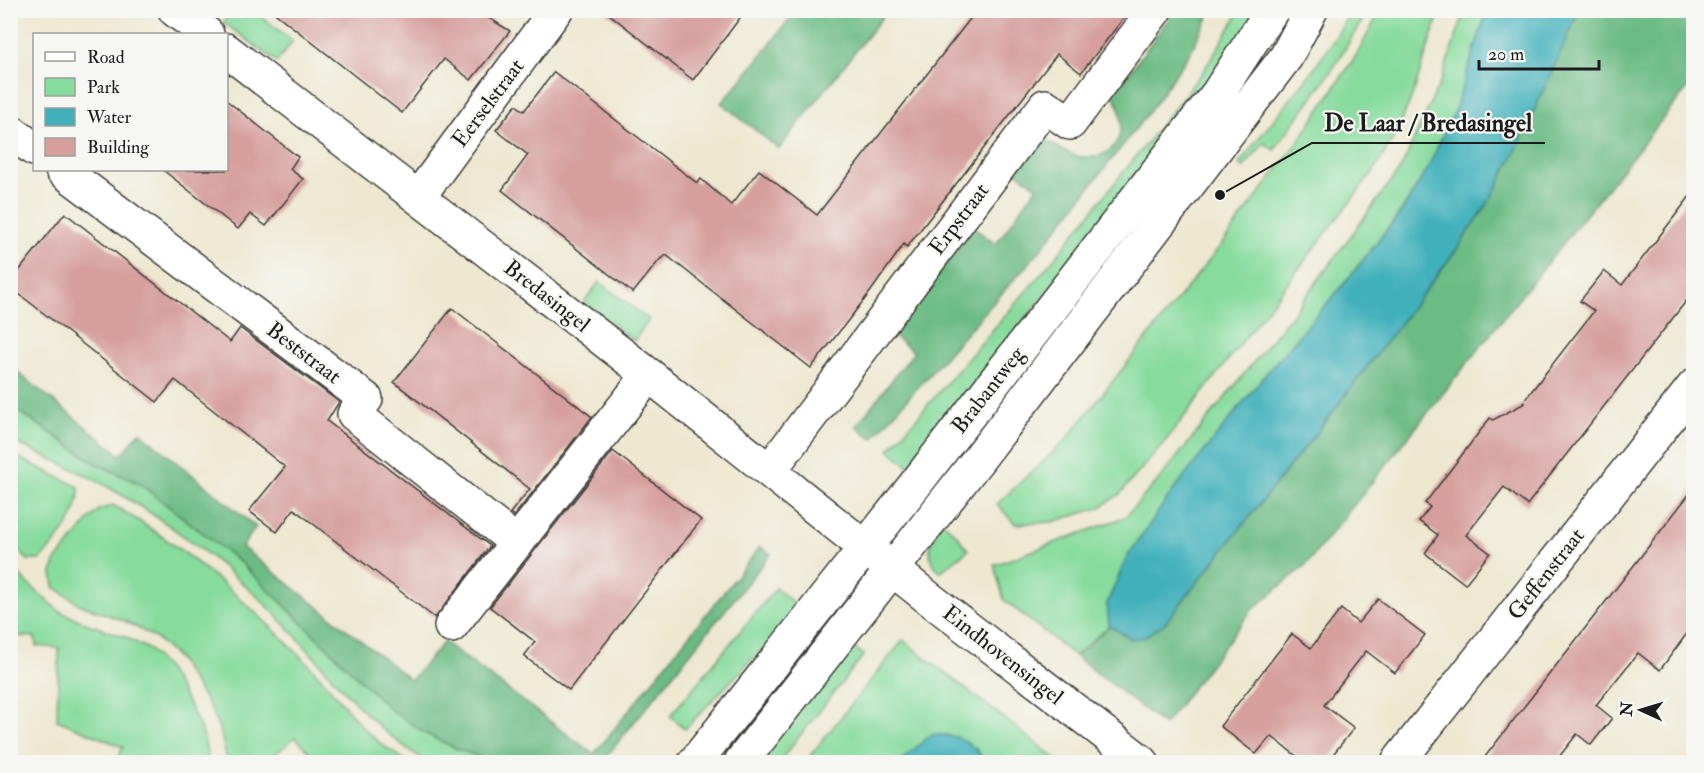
<svg xmlns="http://www.w3.org/2000/svg" width="1704" height="773" viewBox="0 0 1704 773" font-family="'IM FELL Double Pica',serif">
<style>
.green{fill:#86db9d;stroke:#517c5c;stroke-width:1.5}
.forest{fill:#6cbb84;stroke:#446c50;stroke-width:1.5}
.water{fill:#40b0bb;stroke:#2e666c;stroke-width:1.5}
.building{fill:#d69f9c}
.lines{fill:none;stroke-linecap:round;stroke-linejoin:round}
.minor-casing{stroke:#3c3b37;stroke-width:36}
.minor{stroke:#fff;stroke-width:33}
.labels{text-anchor:middle;dominant-baseline:central;stroke-width:4.5;stroke-linejoin:round;paint-order:stroke}
.street-label{font-size:22px;fill:#1c1c1c;stroke:#f6f6f2}
.leader{fill:none;stroke:#1c1c1c;stroke-width:2}
.callout-dot{fill:#1c1c1c;stroke:#f6f6f2;stroke-width:2}
.callout-label{font-size:24px;text-anchor:middle;font-weight:bold;fill:#1c1c1c;stroke:#f6f6f2;stroke-width:4.5;stroke-linejoin:round;paint-order:stroke}
</style>
<rect width="100%" height="100%" fill="#f6f6f2"/>
<filter id="ink" filterUnits="userSpaceOnUse"><feTurbulence type="fractalNoise" baseFrequency=".0167" numOctaves="2"/><feDisplacementMap in="SourceGraphic" scale="12" xChannelSelector="R" yChannelSelector="G"/><feConvolveMatrix kernelMatrix="1 2 1 2 8 2 1 2 1" color-interpolation-filters="sRGB"/></filter>
<filter id="wash" filterUnits="userSpaceOnUse"><feTurbulence type="fractalNoise" baseFrequency=".008" numOctaves="4" result="noise"/><feDisplacementMap in="SourceGraphic" scale="24" xChannelSelector="R" yChannelSelector="G"/><feGaussianBlur stdDeviation="1.35" result="paint"/><feColorMatrix in="noise" values="0 0 0 0 0 0 0 0 0 0 0 0 0 0 0 0 0 1.4 0 .05"/><feComposite in="paint" operator="in"/></filter>
<g filter="url(#wash)">
<rect width="100%" height="100%" fill="#eee8d0"/>
<path class="green" d="M232,11h22l39,30 -16,21 -54,-40z
M1240,11h16l-51,79 -295,377 -21,-17 164,-190 93,-116 58,-74z
M1350,11h18l-38,62 -56,77 -10,-7 -21,25 -4,-4c37,-50 83,-97 111,-153z
M1380,11h60l-27,83 -18,42 -21,35 -207,268 -47,55 -21,14 -47,14 -37,2 -18,-20 69,-64 155,-195 77,-103 59,-88z
M1465,11h22l-32,98 -28,61 -25,40 -59,75 -75,86 -96,121 -45,65 -20,46 2,23 -34,30 -71,-56 -10,-35 131,-48 37,-41 139,-173 100,-135 40,-88z
M599,282l50,38 -15,21 -50,-39z
M10,406l87,58 43,20 101,79 150,147 66,39 36,13c-13,0 -59,4 -67,-1 -67,-39 -108,-107 -163,-159 -45,-42 -96,-81 -150,-112 -32,-19 -69,-33 -102,-50z
M11,454l68,33c1,31 -20,51 -39,73h-12l-17,-16z
M113,505c75,44 138,100 198,162 16,17 32,37 47,55 13,16 33,29 50,40h-89l-24,-25 -28,25h-40l-6,-29 -11,-26 -32,-48 -21,-20 -32,-18 -44,-16 -27,-18 -2,-14 3,-11 33,-41 11,-11z
M942,521l15,14 11,15 -28,22c-18,-19 -9,-31 2,-51z
M11,564l12,15 36,32 29,13 38,13 24,13 19,21 22,37 12,26 6,28h-82l-7,-3 -1,-4 4,-8 -66,-27 2,-72 -23,-2 -1,-9 -24,-1z
M776,588l25,21 -116,120 -15,-13z
M817,621l11,10 -103,131h-19z
M903,640l157,122h-75l-9,-14 -44,-14 -33,28h-94z
M846,642l18,13 -85,107h-27z"/>
<path class="forest" d="M796,11h91l-108,138 -58,-46 23,-26z
M1174,11h28l7,5 -21,40 -39,56 -112,142 -165,185 -16,-13 58,-74 -23,-18 83,-106 22,16 41,-57 -21,-16 27,-33c12,7 27,19 42,19 38,1 44,-35 28,-62z
M1579,11h114v70l-387,484 -55,46 -87,114 -89,-69 34,-30c29,16 29,16 56,-3l156,-196 136,-178 31,-46 27,-50z
M11,367l110,88 19,-23 116,95 -14,20 169,133 33,-38 150,112 166,-207 11,7 -169,208h-109l-36,-13 -31,-15 -35,-24 -150,-147 -101,-79 -43,-20 -86,-58z"/>
<path class="water" d="M1487,11h92l-64,142 -27,50 -31,46 -136,178 -156,196 -21,14 -12,2 -23,-13 -2,-23 20,-46 45,-65 96,-121 75,-86 59,-74 25,-41 28,-61z
M932,734c29,2 36,3 53,28h-86z"/>
<g id="blocks">
<path class="building" d="M271,10h205l34,21 -39,49 -27,-21 -42,54z
M604,10h142l-53,70z
M977,10h153l-49,63 -24,-19 -150,193 -3,-3 -33,47 -60,77 -145,-113 -4,4 -1,-1 -28,35 -131,-103 26,-35 -32,-25 20,-25 8,6 30,-39 143,111 4,-4 30,26 28,-35 58,45z
M226,100l72,57 -8,12 13,10 -37,47 -16,-12 -12,15 -75,-59h63z
M1694,191v100l-167,214 -23,-18 -38,48 24,18 -25,31 -40,-31 13,-18 -19,-14 11,-14 -5,-4 65,-85 3,2 32,-17 -2,-1 71,-91 -14,-10 24,-30 18,14z
M65,213l165,129 10,-14 99,74 -12,19 163,125 -55,72 -141,-109 -17,23 -28,-21 36,-44 -110,-87 -18,22 -147,-115v-5z
M452,308l140,109 -78,99 -4,-3 20,-24 -136,-107z
M613,451l88,69 -132,170 -45,-34 11,-14 -45,-35z
M1694,488v136l-34,46 -22,-17 -42,52 16,13 -21,27 -14,-11 -22,28h-74z
M1378,599l47,36 -30,38 -29,-22 -42,54 30,23 -27,34h-23l-33,-26 -15,18 -36,-28 72,-92 19,14 30,-39 17,14z"/>
</g>
</g>
<g filter="url(#ink)">
<use href="#blocks" fill-opacity="0" stroke="#3c3b37" stroke-width="1.5"/>
<g class="lines">
<g class="minor-casing">
<path id="minor" d="M175,10l32,24
M226,50l423,325 277,221 216,166
M10,131l24,18
M62,170l304,229 -12,15 162,128
M419,196l137,-186
M770,470l275,-364 25,17 85,-113
M451,626l198,-251
M695,762l219,-276 304,-393 54,-83
M741,762l240,-306 305,-399 25,-47
M1398,762l296,-376"/>
</g>
<use href="#minor" class="minor"/>
</g>
</g>
<g class="labels">
<g class="street-label">
<text transform="translate(488 103) rotate(-53)">Eerselstraat</text>
<text transform="translate(959 219) rotate(-53)">Erpstraat</text>
<text transform="translate(547 296) rotate(38)">Bredasingel</text>
<text transform="translate(304 353) rotate(37)">Beststraat</text>
<text transform="translate(988 390) rotate(-52)">Brabantweg</text>
<text transform="translate(1546 574) rotate(-52)">Geffenstraat</text>
<text transform="translate(1003 655) rotate(38)">Eindhovensingel</text>
</g>
</g>
<path class="leader" d="M1220 195L1312 143H1545"/>
<circle class="callout-dot" cx="1220" cy="195" r="6"/>
<g class="callout-label">
<text x="1428" y="131">De Laar / Bredasingel</text>
</g>
<rect width="1704" height="773" fill="none" stroke="#f6f6f2" stroke-width="36"/>
<rect x="33" y="33" width="195" height="138" fill="#f6f6f2" stroke="#9f9f9c" stroke-width="1.5"/>
<rect x="45" y="52" width="30" height="9" fill="#ffffff" stroke="#9f9f9c" stroke-width="1.5"/>
<text x="87" y="63" font-size="18" fill="#1c1c1c">Road</text>
<rect x="45" y="78" width="30" height="18" fill="#86db9d" stroke="#9f9f9c" stroke-width="1.5"/>
<text x="87" y="93" font-size="18" fill="#1c1c1c">Park</text>
<rect x="45" y="108" width="30" height="18" fill="#40b0bb" stroke="#9f9f9c" stroke-width="1.5"/>
<text x="87" y="123" font-size="18" fill="#1c1c1c">Water</text>
<rect x="45" y="138" width="30" height="18" fill="#d69f9c" stroke="#9f9f9c" stroke-width="1.5"/>
<text x="87" y="153" font-size="18" fill="#1c1c1c">Building</text>
<g transform="translate(1641 710) rotate(274)" stroke="#f6f6f2" stroke-width="4.5" paint-order="stroke">
<path d="M0-4.5L10 22L0 15L-10 22Z" fill="#1c1c1c"/>
<text y="-9" font-size="16" font-weight="bold" text-anchor="middle" fill="#1c1c1c">N</text>
</g>
<path d="M1479 60v9h120v-9" fill="none" stroke="#1c1c1c" stroke-width="3"/>
<text x="1488" y="60" font-size="18" fill="#1c1c1c" stroke="#f6f6f2" stroke-width="4.5" paint-order="stroke">20 m</text>
</svg>
